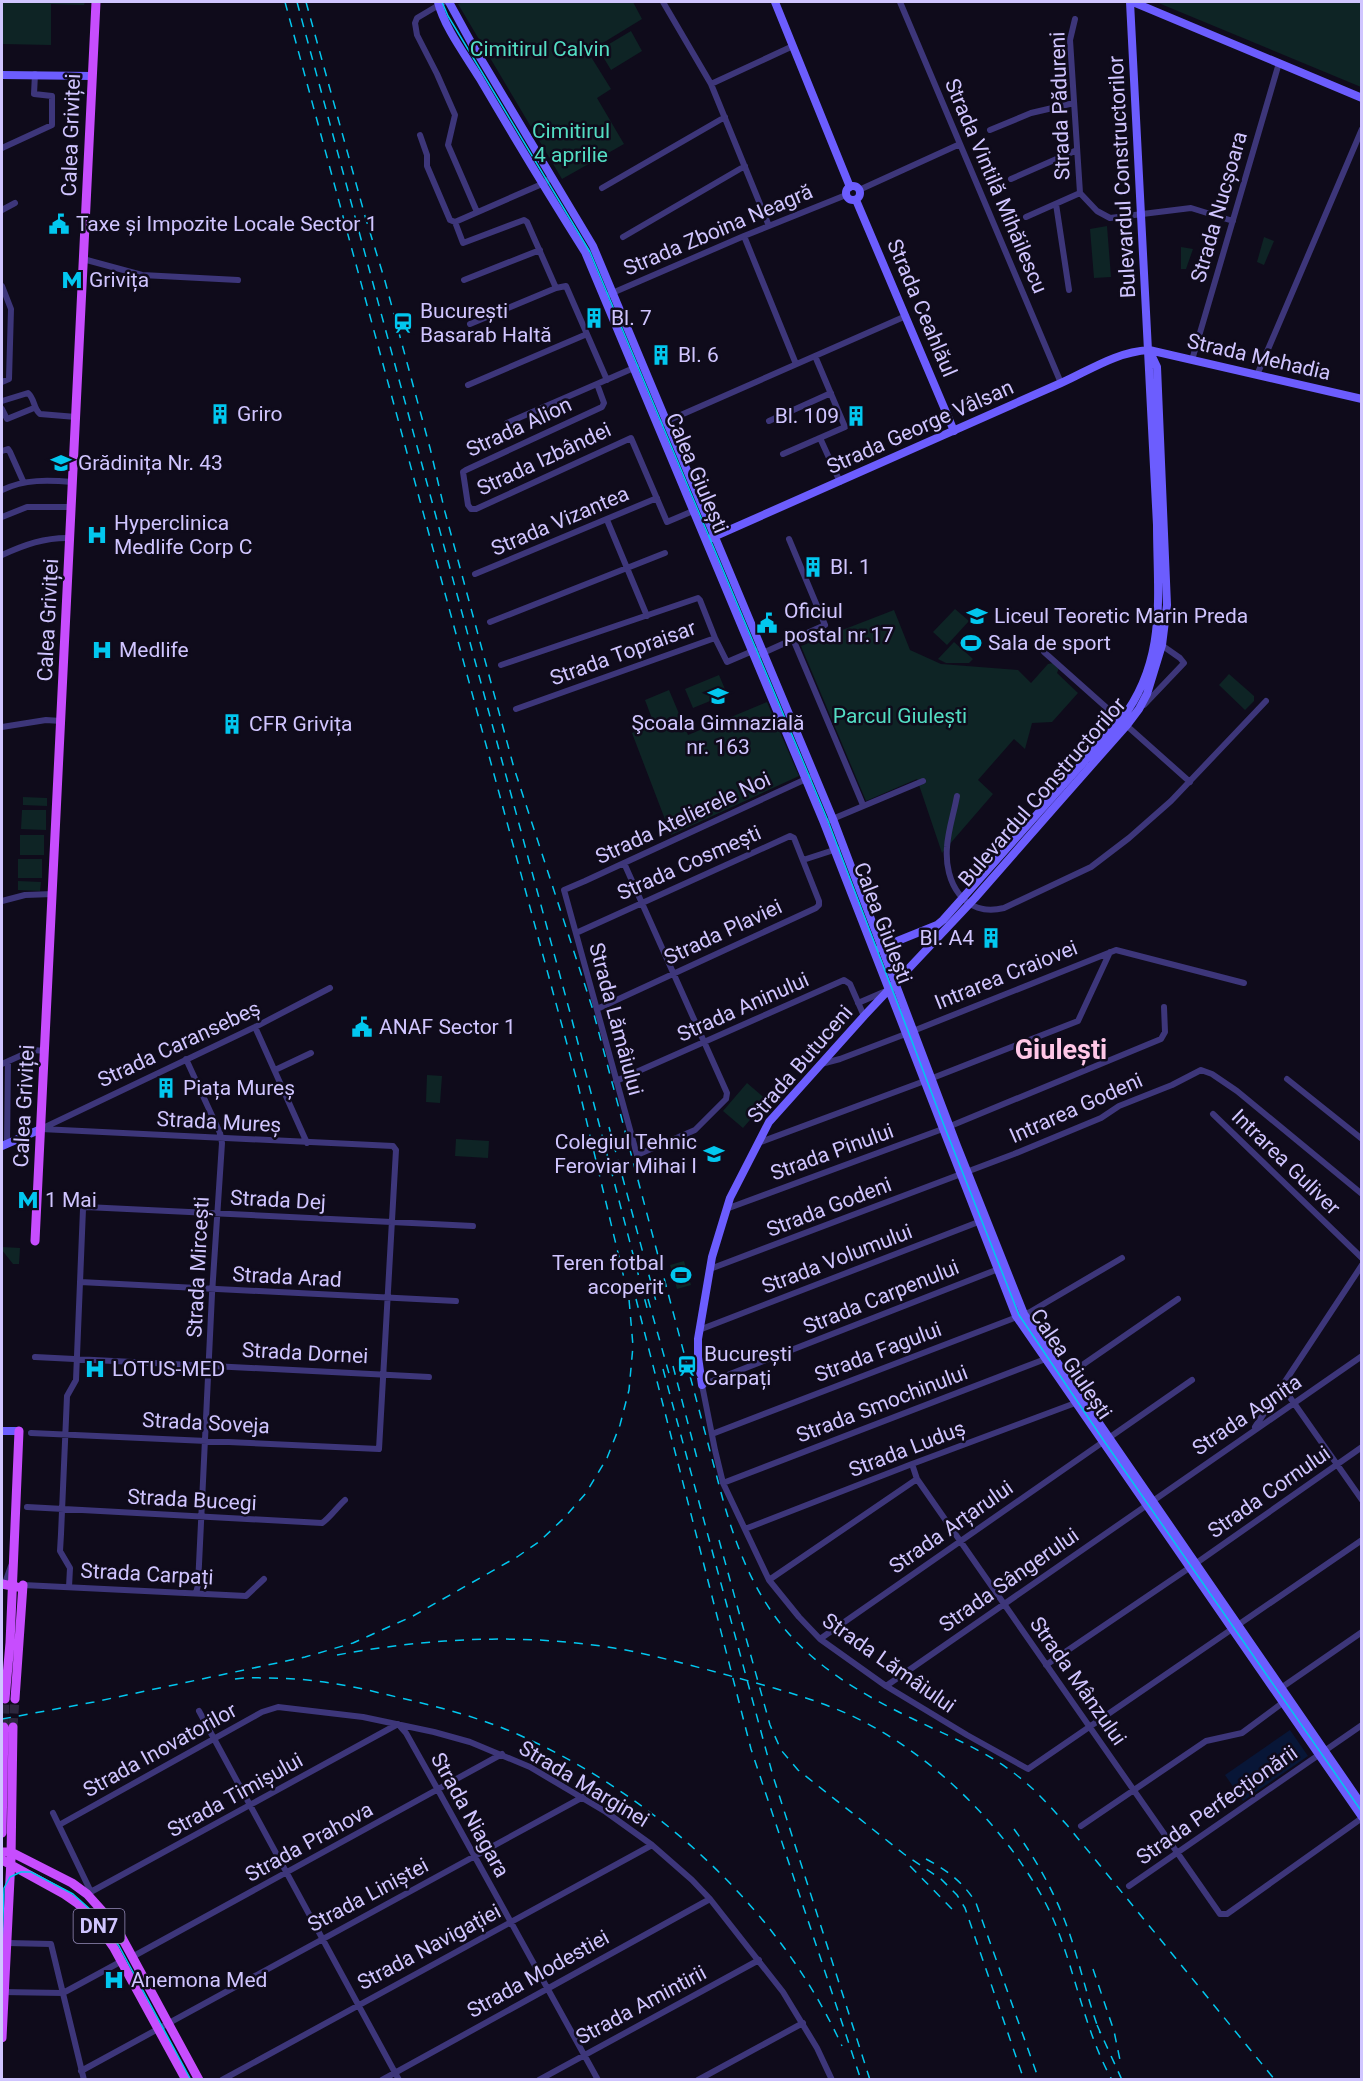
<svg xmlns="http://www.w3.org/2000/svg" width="1363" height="2081" viewBox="0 0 1363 2081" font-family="Roboto,sans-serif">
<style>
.green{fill:#0e2425}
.water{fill:#081637}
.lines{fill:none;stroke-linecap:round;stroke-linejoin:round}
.primary-tunnel{stroke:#2c273d;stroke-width:9;stroke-dasharray:9 4.5;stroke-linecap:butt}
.street{stroke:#3d367a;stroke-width:6}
.secondary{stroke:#6c5dfe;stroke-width:8}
.primary{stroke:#c74dfe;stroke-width:9}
.tram{stroke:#02c7ef;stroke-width:1.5}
.rail{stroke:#02c7ef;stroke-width:1.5;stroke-dasharray:9 8;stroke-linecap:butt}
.labels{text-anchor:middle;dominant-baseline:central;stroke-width:5;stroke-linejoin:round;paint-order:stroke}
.shield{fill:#0f0b1b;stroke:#968dbb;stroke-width:1.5}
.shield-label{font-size:20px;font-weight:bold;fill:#d0c5ff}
.park-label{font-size:21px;fill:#53ddc3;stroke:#0f0b1b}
.street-label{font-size:21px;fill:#d0c5ff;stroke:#0f0b1b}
.poi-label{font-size:21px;fill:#d0c5ff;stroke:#0f0b1b;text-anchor:start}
.district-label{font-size:27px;font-weight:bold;fill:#ffc7e7;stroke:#0f0b1b}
</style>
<rect width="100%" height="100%" fill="#0f0b1b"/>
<path class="green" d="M2,2h83l-1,3 -33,-1v41l-49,-1z
M464,2h169l9,17 -54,33 23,37 -14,9 27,46 -62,35 -104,-175z
M1156,2h205v85z
M631,31l11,20 -31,19 -12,-20z
M1107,226l4,51 -17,1 -4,-49z
M1264,237l10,4 -10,24 -7,-3z
M1181,247l12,2 -7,20h-5z
M955,609l14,12 -22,24 -14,-13z
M894,610l16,40 31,14 77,6 13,13 17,-19 5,-1 6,5 -2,5 21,20 -26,29 -20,1 -7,26 -11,-10 -36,41 15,14 -51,59 -25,-74 -51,22 -65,-155z
M954,642l19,17 -4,4h-23l-8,-4z
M1229,674l25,22v5l-9,9 -26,-25z
M719,675l8,19 -34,14 -8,-19z
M669,690l19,45 79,-33 32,74 -128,59 -39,-102 22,-9 -9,-24z
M23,797l24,1v8l-24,-1z
M22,810h24v20l-25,-1z
M20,835h24v20h-24z
M18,859h24v19h-24z
M18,881l23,1 -1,9 -22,-1z
M427,1075l15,1 -2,27 -14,-1z
M747,1083l20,17 -24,28 -20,-17z
M456,1139l33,2 -1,17 -33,-2z
M2,1247l18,1 -1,16h-6l-11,-14z
M684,1261l7,24 -14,4 -7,-24z"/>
<path class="water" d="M1290,1730l18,26 -65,45 -18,-26z"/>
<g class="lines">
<path class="primary-tunnel" d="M4,1727l1,-28
M13,1727l2,-28"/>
<path class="street" d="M444,2l-27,16 -2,5 2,12 20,39 18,41 -7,30 29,67
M663,2l48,82 58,142
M900,2l161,381
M1075,19l-5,21 10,153
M711,84l82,-38
M990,130l41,-17 43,-10
M420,135l7,20v11l23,54 5,2 8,21 61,-23 3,2 29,66 10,-2 41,94
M2,148l50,-23v-29l-18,-2 1,-20
M1011,179l66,-29
M602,188l123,-71
M859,190l101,-46
M1080,193l17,18 13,7 81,-10 42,13
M1056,204l13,86
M2,210l13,-7
M1026,217l54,-24
M455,222l87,-38 10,-7
M744,236l52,128
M623,237l122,-71
M83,259l59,16 96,5
M464,280l76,-30
M2,286l9,23 -2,70 -7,3
M603,297l141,-61 102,-41
M470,324l86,-36
M1192,360l87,-297
M1257,375l105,-246
M597,384l7,19 -2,4 -136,63 -3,2 5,33 3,4h5l155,-71 36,84 26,-11
M468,385l119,-51
M2,401l26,-8c7,6 5,15 12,21l36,3
M2,409l5,10 27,-11
M769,421l62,-28
M507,423l129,-56
M658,425l248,-109
M820,438l20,44
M2,451l6,-2 2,3 13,29
M783,454l62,-27 -30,-71
M2,490c23,-11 46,-10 71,-8
M2,517l25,-10h45
M607,520l40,96
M2,555c22,-10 43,-18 69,-17
M475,574l182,-76
M490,622l175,-69
M793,639l70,166
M1044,652l146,130
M754,657l71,-32 -36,-86
M501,665l197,-67 2,2 15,38
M1144,705l40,-42 -4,-5 -20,-14
M516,709l199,-71 12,24 28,-12
M2,727l44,-7 15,1
M957,796c-3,17 -9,34 -10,51 -3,35 17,71 57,61l87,-41 38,-29 42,-37 95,-100
M830,820l93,-39
M803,860l34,-11
M624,863l103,230 -1,6 -31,31 -58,25 -73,-265 21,-9 221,-102 9,-4
M2,901l23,-6 28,-1
M576,933l214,-97 4,2 25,63v4l-3,3 -219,101
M858,1003l28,-12
M255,1027l52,116
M186,1059l34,74 2,10 -10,151 -14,291 -2,8
M2,1064l31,-14 12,1
M821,1064l19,-5 63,-24 213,-85 128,33
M275,1070l36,-17
M1287,1079l75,60
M616,1081l228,-101 6,4 14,32
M1213,1114l149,144
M41,1129l214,-102 75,-39
M758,1143l172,-64 148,-58 32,-69
M7,1144l1,-82
M726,1209l222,-82 213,-88 4,-7 -1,-25
M1001,1268l-299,117 13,65 8,33 46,97 30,37 21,22 66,47 81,49 61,34 334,-229
M710,1269l304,-115 87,-36 18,-12 53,-21 29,-15 11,4 25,17 125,103
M80,1282l376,19
M699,1330l282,-109
M35,1357l394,20
M1065,1377l113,-78
M1282,1386l80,114
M1255,1427l107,-162
M31,1433l348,16 17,-299 -3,-4 -352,-17
M712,1434l318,-122 92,-54
M912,1464l5,15 303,435h7l135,-96
M723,1483l325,-125
M27,1507l295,16c6,-3 17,-18 23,-23
M745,1529l167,-65 166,-62
M769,1580l148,-101
M2,1584l4,-4 5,-14
M23,1585l223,11 18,-17
M69,1587l1,-19 -10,-17 1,-17 6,-138 9,-16 7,-171 3,-2 387,19
M820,1639l372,-259
M1046,1665l149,-101 167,-117
M886,1686l476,-330
M1278,1690l84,-58
M199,1711l200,369
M53,1813l38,79
M59,1825l203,-113 16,-5 85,10 71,15 36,10 60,25 76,45 46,33 40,35 18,19 73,93 34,56 15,32
M1081,1826l125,-85 36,-8 43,-32
M1129,1886l233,-161
M87,1894l311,-170 8,9 32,57 160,290
M7,1943l44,1 33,136
M132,1957l370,-203
M2,1992l61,1 59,-32
M81,2071l502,-274
M222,2080l430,-235
M382,2080l328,-181
M539,2080l220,-120
M698,2080l105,-57"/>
<path class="secondary" d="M438,2c6,25 28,54 42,77 34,58 69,116 105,173l239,571 192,493 346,501
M449,2l23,42 121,202 240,573 124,327 67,168 338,491
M775,2l75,185
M1133,2l229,96
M2,75l90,1
M846 193a7 7 0 1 1 14 0a7 7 0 1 1-14 0Z
M856,200l98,231
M711,538l350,-155c29,-13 55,-31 88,-33l213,49
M880,948l57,-23 6,-5 178,-200c47,-61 36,-124 36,-195l-27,-523
M2,1146l39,-17
M702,1385l-4,-28v-18l14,-82 18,-59 39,-76 95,-106 111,-118 77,-88 75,-85 12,-16 8,-15 15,-49 5,-40 -10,-238 -8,-17
M2,1431h17"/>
<path class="primary" d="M35,1241l61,-1239
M2,1584l15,3
M5,1699l5,-56 9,-212
M15,1699l8,-114
M2,1833l2,-106
M2,1852h9l61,31 15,11 18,20 16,22 78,144
M2,1860l62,34 13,9 16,15 21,30 72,132
M2,2038l9,-179 2,-132"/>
<path class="tram" d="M442,2l6,14 142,236 238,569 117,307 74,187 85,126 258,371
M2,1944l2,-56 6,-11 11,-5h10l42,22 19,17 27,35 72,134"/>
<path class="rail" d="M297,2l275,1018 75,288
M306,2l59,214 20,65 45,167 15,64 69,256 78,239 131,493c33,118 80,166 188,218 37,18 76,33 108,59 18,14 33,32 48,48l208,255
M609,1127l48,178
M636,1299l115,450 110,331
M648,1299l22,78
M673,1366l25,96
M663,1369l110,407 97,304
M719,1540l51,185 11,25 17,20 106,84 37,25 16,16 8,13 59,172
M337,1655c91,-17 185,-22 277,-7 36,6 71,16 106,25 43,12 87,23 128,41 67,31 126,83 169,143 16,23 31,47 41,74 19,49 28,102 54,149
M235,1679c10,-2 21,-1 32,-1 40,0 78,6 117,16 43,10 85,20 126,37 141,60 268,175 332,315
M2,1719l92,-17 211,-45 48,-14 60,-27 104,-59 23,-16 24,-23 22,-25 21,-35 13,-33 9,-35 4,-44 -4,-47 -52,-218 -292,-1079
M1014,1829c24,33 43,68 56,106 11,33 18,66 30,98
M926,1859c21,11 38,24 50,44l63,177
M910,1866l44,45
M1093,1969l21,62 7,34
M1097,2025l25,55"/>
</g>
<defs>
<g id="civic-bare" transform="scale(1.62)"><path d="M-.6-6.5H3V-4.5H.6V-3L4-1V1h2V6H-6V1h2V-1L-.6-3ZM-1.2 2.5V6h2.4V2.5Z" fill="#02c7ef" stroke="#0f0b1b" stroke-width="2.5" paint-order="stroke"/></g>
<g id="metro-bare" transform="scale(1.62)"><path d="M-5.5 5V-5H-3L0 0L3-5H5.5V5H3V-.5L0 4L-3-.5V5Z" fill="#02c7ef" stroke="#0f0b1b" stroke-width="2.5" paint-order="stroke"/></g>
<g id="building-bare" transform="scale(1.62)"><path d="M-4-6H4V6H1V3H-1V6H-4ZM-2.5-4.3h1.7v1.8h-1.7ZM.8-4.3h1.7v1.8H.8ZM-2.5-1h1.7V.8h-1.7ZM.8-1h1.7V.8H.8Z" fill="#02c7ef" stroke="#0f0b1b" stroke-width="2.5" paint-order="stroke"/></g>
<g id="station-bare" transform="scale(1.62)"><path d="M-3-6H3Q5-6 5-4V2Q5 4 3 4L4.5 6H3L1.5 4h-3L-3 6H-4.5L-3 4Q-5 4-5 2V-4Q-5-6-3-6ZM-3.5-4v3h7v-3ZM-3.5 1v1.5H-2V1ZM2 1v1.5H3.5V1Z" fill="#02c7ef" stroke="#0f0b1b" stroke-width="2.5" paint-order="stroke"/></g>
<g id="school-bare" transform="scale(1.62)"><path d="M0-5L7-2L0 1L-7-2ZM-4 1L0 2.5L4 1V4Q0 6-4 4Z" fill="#02c7ef" stroke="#0f0b1b" stroke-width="2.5" paint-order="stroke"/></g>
<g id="hospital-bare" transform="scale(1.62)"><path d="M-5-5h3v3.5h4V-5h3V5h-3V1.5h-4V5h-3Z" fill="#02c7ef" stroke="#0f0b1b" stroke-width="2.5" paint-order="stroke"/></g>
<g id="stadium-bare" transform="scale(1.62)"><path d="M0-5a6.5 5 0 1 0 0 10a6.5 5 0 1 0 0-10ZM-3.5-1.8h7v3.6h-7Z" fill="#02c7ef" stroke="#0f0b1b" stroke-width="2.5" paint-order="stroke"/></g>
</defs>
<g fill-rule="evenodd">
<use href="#civic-bare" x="59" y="224"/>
<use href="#metro-bare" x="72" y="280"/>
<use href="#building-bare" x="594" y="318"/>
<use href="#station-bare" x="403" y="323"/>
<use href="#building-bare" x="661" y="355"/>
<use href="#building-bare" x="220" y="414"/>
<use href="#building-bare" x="856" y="416"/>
<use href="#school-bare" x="61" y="463"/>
<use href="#hospital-bare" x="97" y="535"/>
<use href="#building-bare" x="813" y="567"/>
<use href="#school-bare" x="977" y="616"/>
<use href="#civic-bare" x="767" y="623"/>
<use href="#stadium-bare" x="971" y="643"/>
<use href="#hospital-bare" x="102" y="650"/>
<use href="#school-bare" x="718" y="696"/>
<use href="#building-bare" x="232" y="724"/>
<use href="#building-bare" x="991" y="938"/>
<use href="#civic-bare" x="362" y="1027"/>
<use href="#building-bare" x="166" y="1088"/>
<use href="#school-bare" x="714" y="1154"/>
<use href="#metro-bare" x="28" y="1200"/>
<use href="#stadium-bare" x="681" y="1275"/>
<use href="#station-bare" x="687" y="1366"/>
<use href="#hospital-bare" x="95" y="1369"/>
<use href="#hospital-bare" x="114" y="1980"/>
</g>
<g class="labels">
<rect class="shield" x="73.5" y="1909" width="51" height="34" rx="4.5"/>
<g class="shield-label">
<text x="99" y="1926">DN7</text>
</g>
<g class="park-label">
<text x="540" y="49">Cimitirul Calvin</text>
<text x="571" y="131">Cimitirul<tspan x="571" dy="24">4 aprilie</tspan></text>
<text x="900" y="716">Parcul Giulești</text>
</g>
<g class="street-label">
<text transform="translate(1060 106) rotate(-92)">Strada Pădureni</text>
<text transform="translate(71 135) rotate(-88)">Calea Griviței</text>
<text transform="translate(1122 177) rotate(-93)">Bulevardul Constructorilor</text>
<text transform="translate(996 186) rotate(67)">Strada Vintilă Mihăilescu</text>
<text transform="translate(1219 207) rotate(-74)">Strada Nucșoara</text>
<text transform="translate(718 230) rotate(-23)">Strada Zboina Neagră</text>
<text transform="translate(922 308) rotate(67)">Strada Ceahlăul</text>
<text transform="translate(1259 357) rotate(13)">Strada Mehadia</text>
<text transform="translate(519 427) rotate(-25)">Strada Alion</text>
<text transform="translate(920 427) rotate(-24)">Strada George Vâlsan</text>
<text transform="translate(544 459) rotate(-25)">Strada Izbândei</text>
<text transform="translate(697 473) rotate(67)">Calea Giulești</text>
<text transform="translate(560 521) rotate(-23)">Strada Vizantea</text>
<text transform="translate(48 620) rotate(-87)">Calea Griviței</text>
<text transform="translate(623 653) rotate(-20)">Strada Topraisar</text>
<text transform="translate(1042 792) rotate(-49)">Bulevardul Constructorilor</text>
<text transform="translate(683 818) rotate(-25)">Strada Atelierele Noi</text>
<text transform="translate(689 863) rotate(-24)">Strada Cosmești</text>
<text transform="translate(883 923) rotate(69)">Calea Giulești</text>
<text transform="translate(723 932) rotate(-25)">Strada Plaviei</text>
<text transform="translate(1006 975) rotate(-22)">Intrarea Craiovei</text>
<text transform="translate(743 1007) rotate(-24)">Strada Aninului</text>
<text transform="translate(616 1019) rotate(75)">Strada Lămâiului</text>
<text transform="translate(179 1044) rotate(-25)">Strada Caransebeș</text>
<text transform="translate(800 1064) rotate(-49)">Strada Butuceni</text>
<text transform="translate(24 1106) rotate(-87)">Calea Griviței</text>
<text transform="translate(1076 1108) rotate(-24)">Intrarea Godeni</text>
<text transform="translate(219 1122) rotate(3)">Strada Mureș</text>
<text transform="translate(832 1152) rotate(-20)">Strada Pinului</text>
<text transform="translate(1286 1162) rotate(44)">Intrarea Guliver</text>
<text transform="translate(278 1200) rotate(3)">Strada Dej</text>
<text transform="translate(829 1207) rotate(-21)">Strada Godeni</text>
<text transform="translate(837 1259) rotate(-21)">Strada Volumului</text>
<text transform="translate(198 1267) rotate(-87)">Strada Mircești</text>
<text transform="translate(287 1277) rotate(3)">Strada Arad</text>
<text transform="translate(881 1297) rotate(-22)">Strada Carpenului</text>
<text transform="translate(878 1352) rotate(-21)">Strada Fagului</text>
<text transform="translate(305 1353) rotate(3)">Strada Dornei</text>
<text transform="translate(1071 1364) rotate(56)">Calea Giulești</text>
<text transform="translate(882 1404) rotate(-21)">Strada Smochinului</text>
<text transform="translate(1247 1415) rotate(-34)">Strada Agnita</text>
<text transform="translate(206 1423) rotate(3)">Strada Soveja</text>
<text transform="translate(907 1449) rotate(-21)">Strada Luduș</text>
<text transform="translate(1269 1492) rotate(-35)">Strada Cornului</text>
<text transform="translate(192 1500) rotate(3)">Strada Bucegi</text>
<text transform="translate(951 1527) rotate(-35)">Strada Arțarului</text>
<text transform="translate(147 1574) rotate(3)">Strada Carpați</text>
<text transform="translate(1009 1580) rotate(-35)">Strada Sângerului</text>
<text transform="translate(889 1663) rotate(35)">Strada Lămâiului</text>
<text transform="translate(1078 1681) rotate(55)">Strada Mânzului</text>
<text transform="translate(160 1750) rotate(-29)">Strada Inovatorilor</text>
<text transform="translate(584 1784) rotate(31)">Strada Marginei</text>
<text transform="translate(235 1795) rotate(-29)">Strada Timișului</text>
<text transform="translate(1217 1805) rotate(-35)">Strada Perfecționării</text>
<text transform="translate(470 1815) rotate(61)">Strada Niagara</text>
<text transform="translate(309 1842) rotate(-29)">Strada Prahova</text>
<text transform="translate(368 1895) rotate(-28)">Strada Liniștei</text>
<text transform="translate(429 1947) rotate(-28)">Strada Navigației</text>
<text transform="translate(538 1974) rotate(-29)">Strada Modestiei</text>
<text transform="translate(641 2005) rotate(-28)">Strada Amintirii</text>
</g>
<g class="poi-label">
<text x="76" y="224">Taxe și Impozite Locale Sector 1</text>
<text x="89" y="280">Grivița</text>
<text x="420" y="311">București<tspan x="420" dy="24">Basarab Haltă</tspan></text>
<text x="611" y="318">Bl. 7</text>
<text x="678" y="355">Bl. 6</text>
<text x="237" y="414">Griro</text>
<text x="839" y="416" text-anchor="end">Bl. 109</text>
<text x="78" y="463">Grădinița Nr. 43</text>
<text x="114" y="523">Hyperclinica<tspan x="114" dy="24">Medlife Corp C</tspan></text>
<text x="830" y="567">Bl. 1</text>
<text x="784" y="611">Oficiul<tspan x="784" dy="24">postal nr.17</tspan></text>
<text x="994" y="616">Liceul Teoretic Marin Preda</text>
<text x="988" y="643">Sala de sport</text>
<text x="119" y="650">Medlife</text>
<text x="718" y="723" text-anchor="middle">Şcoala Gimnazială<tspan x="718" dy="24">nr. 163</tspan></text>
<text x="249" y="724">CFR Grivița</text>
<text x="974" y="938" text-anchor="end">Bl. A4</text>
<text x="379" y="1027">ANAF Sector 1</text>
<text x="183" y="1088">Piața Mureș</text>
<text x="697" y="1142" text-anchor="end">Colegiul Tehnic<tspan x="697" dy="24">Feroviar Mihai I</tspan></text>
<text x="45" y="1200">1 Mai</text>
<text x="664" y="1263" text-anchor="end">Teren fotbal<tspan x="664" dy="24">acoperit</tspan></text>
<text x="704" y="1354">București<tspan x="704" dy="24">Carpați</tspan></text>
<text x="112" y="1369">LOTUS-MED</text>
<text x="131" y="1980">Anemona Med</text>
</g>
<g class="district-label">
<text x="1061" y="1050">Giulești</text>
</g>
</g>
<rect width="1363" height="2081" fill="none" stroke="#d0c5ff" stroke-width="6"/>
</svg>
